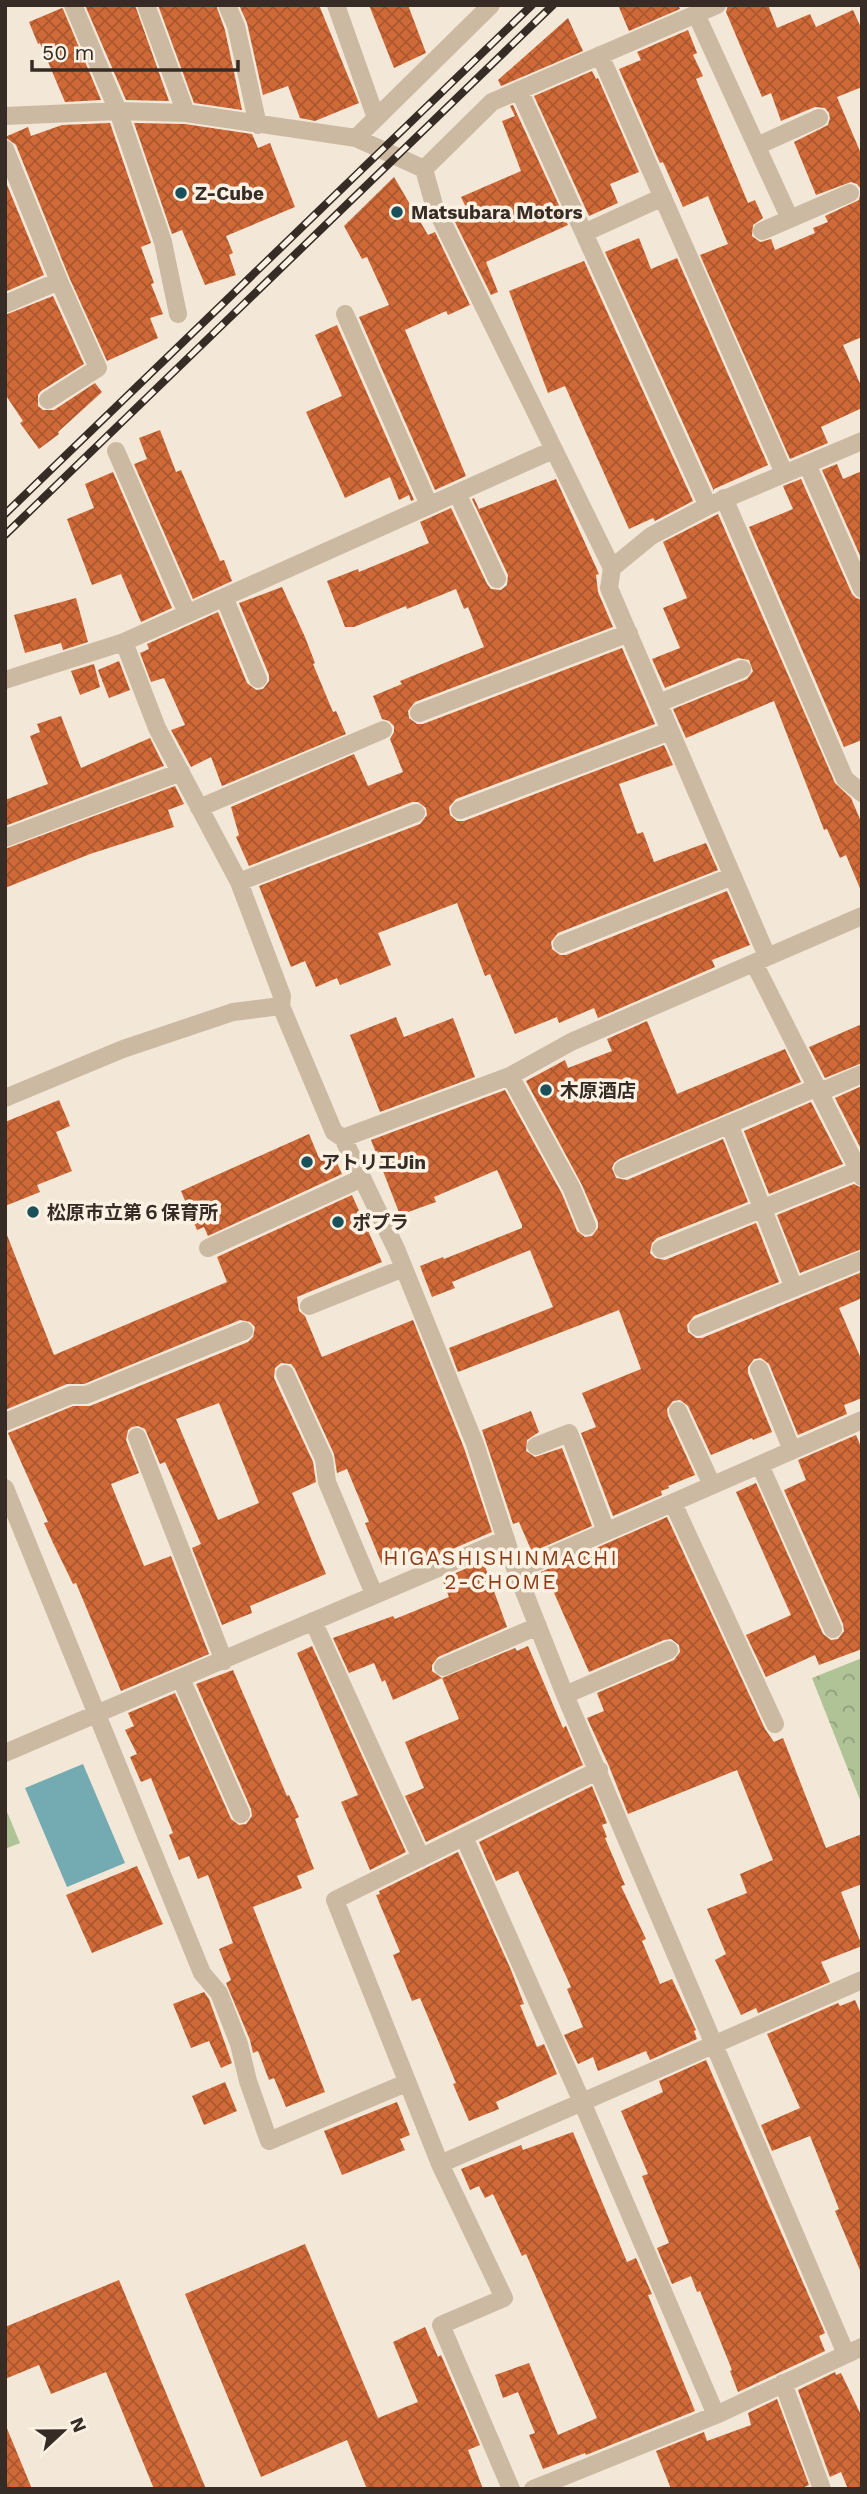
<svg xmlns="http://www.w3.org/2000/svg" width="867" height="2494" viewBox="0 0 867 2494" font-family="'Work Sans','Noto Sans JP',sans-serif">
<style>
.green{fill:#b0c396}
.park{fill:url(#park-crowns)}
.water{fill:#74abb2}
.building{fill:url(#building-cross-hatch);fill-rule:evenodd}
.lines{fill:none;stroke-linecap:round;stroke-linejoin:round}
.minor{stroke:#ccb9a2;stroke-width:18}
.rail-casing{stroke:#362c25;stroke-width:8}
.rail{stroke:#fbf2e4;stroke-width:5;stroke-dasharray:16;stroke-linecap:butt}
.poi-dot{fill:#18515a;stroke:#fbf2e4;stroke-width:2.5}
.labels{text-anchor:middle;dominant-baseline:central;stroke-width:7;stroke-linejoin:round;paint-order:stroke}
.poi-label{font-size:19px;font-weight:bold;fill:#362c25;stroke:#fbf2e4;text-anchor:start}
.neighbourhood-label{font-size:21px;letter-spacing:2px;fill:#8b3c18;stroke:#fbf2e4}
</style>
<defs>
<pattern id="park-crowns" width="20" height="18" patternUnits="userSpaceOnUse" patternTransform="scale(1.75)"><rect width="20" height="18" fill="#b0c396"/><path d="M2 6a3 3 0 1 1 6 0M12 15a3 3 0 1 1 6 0" fill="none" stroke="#909f7a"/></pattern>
<pattern id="building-cross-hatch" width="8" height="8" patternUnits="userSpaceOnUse" patternTransform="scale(1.75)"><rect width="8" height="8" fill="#d06938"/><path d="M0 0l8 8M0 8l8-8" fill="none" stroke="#aa572f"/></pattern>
</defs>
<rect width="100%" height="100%" fill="#f3e8d7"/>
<path class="green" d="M5,1807l15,36 -15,6z"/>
<path class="park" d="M862,1658v147l-50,-127z"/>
<path class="water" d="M83,1764l42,99 -58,24 -42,-99z"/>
<path class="building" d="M85,5h50l34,96 -43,-1z
M158,5h58l9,25 17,80 -48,-7z
M239,5h80l40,98 -44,18 -15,-3 -12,-32 -25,9 -16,-72z
M369,5h39l18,48 -32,15z
M618,5h60l2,4 -51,22z
M728,5h40l9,23 33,-14 6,13 37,-17 9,20v57l-25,10 25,59v181l-19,8 19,43v20l-41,19 7,16 -38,16 -90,-204 28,-11 -20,-48 -25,11 -20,-45 -3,1 -41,-94 22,-9 -4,-8 51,-22 9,23 -4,2 10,21 -7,3 52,124 7,-3 8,18 -10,7 -1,11 8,6 11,-3 4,11 40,-17 -2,-5 15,-6 -3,-6 34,-16 2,-11 -4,-5 -6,-2 -35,13 -22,-53 34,-17 2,-7 -1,-5 -4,-5 -10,-1 -34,14 -10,-28 -9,4 -36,-85z
M62,8l1,1 38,91 -36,2 -25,-59 -2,1 -9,-22z
M568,18l15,33 -82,35 -3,-6z
M592,71l4,8 2,-1 41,94 -29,12 8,19 -29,13 -55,-120z
M513,105l55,120 -82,37 12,30 -7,3 -36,-73 15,-6 -9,-19 60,-26 -19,-50 13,-5 -5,-10z
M110,123l41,120 -10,4 13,36 -3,1 12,30 -13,4 8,20 -51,23 -38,-84 -53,-132 -11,-8 23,-10 3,9 31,-11z
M134,123l51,1 67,10 6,14 12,-5 25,64 -69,29 7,17 -4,2 7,20 -31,10 -23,-55 -10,4z
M394,177l34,58 7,-3 35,73 -22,10 -2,-4 -41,19 61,146 -31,14 -76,-173 30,-12 -22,-48 -5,2 -18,-33z
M5,180l39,95 -39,17z
M639,238l12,31 26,-11 91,207 -54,24v2l-109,-239z
M584,261l109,240 -38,20 -2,-3 -24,11 -64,-143 -17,7 -39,-102z
M53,296l31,68 -43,27 -3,4v11l5,4h11l41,-27 7,9 -44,40 1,2 -20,15 -19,-26 3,-2 -18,-27v-79z
M337,325l77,175 -3,1 -2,-6 -10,5 -9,-23 -45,21 -39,-86 36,-16 -27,-61z
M160,430l16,42 5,-2 39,91 4,-1 8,21 -39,18 -59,-135 13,-5 -8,-21z
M837,464l6,15 19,-8v89l-40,-90z
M113,472l59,136 -31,14 -20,-48 -29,11 -25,-66 27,-11 -9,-24z
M556,479l43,95 -3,1 2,17 15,35 -198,75 -7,9 1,7 8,6h6l199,-76 33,76 -199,75 -7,8 1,8 7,6h7l200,-76 9,20 -54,19 18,50 6,-2 11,30 52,-19 12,27 -160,63 -7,9 1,7 8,6h6l161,-64 23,54 -38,15 3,7 -117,51 -4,-10 -35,15 -2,-6 -42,17 -25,-60 -5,2 -28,-73 -79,30 13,32 -51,20 -3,-7 -21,9 -11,-26 -14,6 -32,-81 161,-62 7,-9 -1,-7 -8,-6h-6l-163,64 -13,-29 3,-2 -8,-28 123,-53 14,32 35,-14 -13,-33 4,-7v-6l-5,-5 -7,-2 -9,-23 29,-12 -2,-3 84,-34 -16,-40 -4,2 -8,-20 -49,20 -1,-3 -52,21h-9l-18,-46 31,-12 1,3 70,-29 -9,-21 31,-14 36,76 4,5 10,1 6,-5 1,-10 -36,-76 2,-1 5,11z
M801,479l51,115 4,4 6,2v140l-18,7 -95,-220 44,-18 -10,-23z
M718,514l117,269 16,15 11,26v69l-16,-38 -6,3 -13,-29 -3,1 -50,-129 -88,37 -13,-29 74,-30 6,-8 -4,-11 -11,-2 -73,30 -13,-29 28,-11 -17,-40 24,-10 -24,-56z
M282,587l23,50 10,26 -2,1 20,48 3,-1 10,23 -124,52 -11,-29 -20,10 -1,-2 -19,-35 14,-5 -21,-47 -13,4 -11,-29 9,-4 -2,-5 71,-32 29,71 9,7 7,-1 6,-8v-6l-30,-72z
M76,598l12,44 -25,8 -2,-7 -36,10 -11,-38z
M119,661l11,29 -21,8 -11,-28z
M94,664l6,23 -20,8 -9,-24z
M61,716l20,52 69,-30 14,28 -159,60v-26l43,-16 -18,-48 10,-4 -3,-8z
M175,786l9,18 -16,6 6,17 -84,27 -85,34v-39z
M396,1017l8,20 49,-19 22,59 -95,35 -30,-77z
M647,1021l30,73 108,-45 16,33 -182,77 -5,4 -2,5 4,10 11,2 96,-41 25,63 -91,36 -5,5 -2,10 5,5 10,2 91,-37 23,59 -85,34 -7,9 1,7 8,6h6l160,-66v26l-23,10 23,53v37l-18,7 3,9 -49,21 -29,-71 -8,-6 -7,1 -6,8v6l24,59 -19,8 -1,-2 -41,17 -23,-49 -8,-6 -7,1 -6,8 1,7 27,59 -27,11 1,2 -8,3 1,4 -49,21 -32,-83 15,-6 -14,-34 59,-24 -22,-59 -161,62 -9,-24 104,-41 -23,-57 -78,32 3,6 -23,9 -12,-31 23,-9 1,2 78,-31v-3l-25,-55 -63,27 2,5 -36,13 -29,-75 134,-50 57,104 15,37 8,6 7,-1 6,-8v-6l-16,-37 -56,-104 39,-21 3,8 44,-17 -5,-12z
M862,1024v39l-37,15 -16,-31z
M862,1086v65l-27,-53z
M59,1100l11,26 -14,6 16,39 -35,14 3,7 -35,14v-84z
M811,1102l32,62 -74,30 -25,-63z
M309,1134l10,24 13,-6 10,22 -134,62 -4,-9 -7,3 -16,-39z
M854,1184l8,4v61l-62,24 -23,-58z
M352,1195l30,67 -85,35 2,14 6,5 17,41 91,-37 51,128 28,84 -58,25 -1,-3 -8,4 -2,-7 -40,16 -18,-44 4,-1 -22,-53 -10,4 -3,-19 -39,-85 -4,-5 -10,-1 -6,5 -1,10 39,84 3,20 -24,11 34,81 -76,32 2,7 -30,12 -30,-77 9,-4 -30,-69 -6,-13 -5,2 -15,-35 -7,-3 -6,1 -4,3 -2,10 13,33 -28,11 33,82 27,-10 38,98 -88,37 -45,-108 -3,1 -20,-41 -9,-20 4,-1 -40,-89 65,-27h17l158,-64 5,-5 2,-10 -5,-5 -10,-2 -156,64h-17l-62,26v-175h2l47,120 173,-73 -10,-25zM219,1403l40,100 -41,17 -42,-101z
M531,1411l8,21 -12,8 -1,11 9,6 27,-9 30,78 -60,26 -13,-30 -6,2 -31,-94z
M856,1435l6,14v200l-43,16 -4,-10 -49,22 -20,-42 45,-20 -55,-123 20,-9 67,151 8,6 7,-1 6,-8 -1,-7 -59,-134 22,-10 -8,-20z
M667,1517l98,212 9,13 9,-4 43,110 36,-14v50l-21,8 21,54 -41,16 9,20 -72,31 -2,-5 -15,7 -26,-55 11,-6 -19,-45 40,-16 -7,-19 33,-14 -36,-90 -109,44 -19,-48 -22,-48 17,-7 -7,-18 77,-33 6,-8 -1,-7 -8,-6 -7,1 -75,32 -42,-95 -3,1 -3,-6z
M483,1561l24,66 -69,30 -6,8v6l10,7 -49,22 -8,-20 -3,2 -8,-19 -25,10 -16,-35 60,-22 2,3 54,-22 -7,-18z
M312,1646l94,206 -36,18 -29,-68 17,-7 -61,-142z
M528,1646l35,82 3,-2 17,39 -157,77 -21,-46 19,-8 -19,-46 54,-23 -17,-41 73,-30 2,3z
M233,1670l54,126 2,-1 10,22 -4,2 19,50 -17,7 5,12 -49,19 72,185 -39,15 -12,-29 -5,2 -11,-29 -5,2 -3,-13 -24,-57 5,-3 -12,-31 14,-6 -25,-68 -10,4 -9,-23 -10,4 -10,-25 4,-2 -22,-55 -10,4 -11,-25 7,-3 -12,-24 9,-4 -6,-13 47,-20 56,126 8,6 7,-1 6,-8 -1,-7 -55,-125z
M592,1786l15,37 -5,2 5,12 -2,1 20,47 -4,1 25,53 -4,2 18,43 12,-5 24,51 -2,1 3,8 -47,21 -4,-9 -48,20 -5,-14 -15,7 -14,-29 19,-8 -16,-38 4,-2 -53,-116 -22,10 -17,-39z
M458,1852l53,118 13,34 -4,1 17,42 7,-3 13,30 -61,28 3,7 -30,12 -16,-37 3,-1 -36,-85 -8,3 -19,-46 7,-3 -24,-57 4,-1 -1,-3z
M137,1866l26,58 -71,29 -26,-58z
M204,1992l5,7 23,64 -11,5 -12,-27 -18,7 -18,-44z
M855,2000l7,16v259l-27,-64 4,-2 -29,-73 -38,15 -11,-26 39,-17 -33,-74 71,-31 2,3z
M706,2060l119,273 -6,3 6,15 -87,41 -8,-21 2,-1 -32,-79 -3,1 -6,-16 -19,8 -15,-36 12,-5 -27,-67 6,-2 -27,-63 42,-19 -4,-11z
M225,2082l12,29 -33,14 -12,-29z
M397,2102l13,33 -10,4 5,11 -63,25 -18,-44z
M573,2132l54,130 9,-4 16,36 -4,1 47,116 -109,44 -1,-2 -42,16 -14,-34 6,-2 -17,-41 -15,6 -8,-23 34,-12 29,72 39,-17 -71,-164 -4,2 -29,-62 -8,4 -6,-12 -9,4 -9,-21 60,-24 2,5z
M305,2244l73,174 40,-16 -25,-60 32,-15 13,30 3,-2 39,90 -12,5 15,39h-116l-20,-49 -86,37 -76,-183z
M119,2280l87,209h-52l-48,-117 -55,22 -12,-29 -34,14v-52z
M835,2372l1,3 5,-2 21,44v72h-14l-7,-17 -11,5 -32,-87z
M777,2399l32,86 -9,4h-129l-15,-38 48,-19 3,9 44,-16 -3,-12z
M6,2426l26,63h-27z"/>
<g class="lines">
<path class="minor" d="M73,5l45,106 45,131 15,72
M146,5l40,108
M227,5l9,21 22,99
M336,5l40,113
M696,14l94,205
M600,55l184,418
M519,90l189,416
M5,116l113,-5 68,2 170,25 135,-133
M356,138l68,31 10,36 178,363 -3,20 158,368
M757,146l62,-28
M5,149l54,132 39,87 -50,32
M424,169l68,-67 225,-97
M762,231l88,-38
M584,233l79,-36
M5,304l54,-23
M345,314l84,191
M116,451l71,162
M807,464l55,125
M457,493l40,86
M724,498l121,281 17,14
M612,568l39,-32 57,-30 154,-65
M224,597l34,82
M124,642l33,86 82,154 177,-69
M5,680l119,-38 429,-192
M659,703l83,-34
M419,713l210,-80
M199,808l184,-78
M460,810l210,-79
M5,838l176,-66
M239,882l43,114 -1,10
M562,944l171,-68
M754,963l108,214
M510,1076l62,113 15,37
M820,1092l42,-18
M5,1098l118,-49 110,-37 48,-6 53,126 9,6 54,113 78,193 41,127 49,124 281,659
M729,1124l65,164
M343,1138l167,-62 61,-34 291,-126
M623,1169l195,-82
M208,1248l154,-70
M661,1249l198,-79
M309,1306l95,-38
M698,1327l164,-67
M759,1369l33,81
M285,1374l39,85 3,23 47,112
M678,1411l34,74
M5,1422l66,-27h15l158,-64
M137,1437l87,224
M536,1446l33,-13 37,98
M760,1465l73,164
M5,1488l197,485 17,20 20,51 9,37 21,60 137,-58
M673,1503l102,221
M516,1571l346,-151
M313,1621l108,237
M443,1667l95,-41
M181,1679l60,135
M565,1695l104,-45
M5,1753l501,-214
M464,1837l118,265 134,313
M440,2164l422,-184
M783,2383l39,106
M511,2489l-70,-164 63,-27 -64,-134 -105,-264 264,-130
M533,2489l183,-74 146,-68"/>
<g class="rail-casing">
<path id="rail" d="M5,514l527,-509
M5,535l548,-530"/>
</g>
<use href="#rail" class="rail"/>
</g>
<g class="poi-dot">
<circle cx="181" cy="193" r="7"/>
<circle cx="397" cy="212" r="7"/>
<circle cx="546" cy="1090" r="7"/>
<circle cx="307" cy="1162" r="7"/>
<circle cx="33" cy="1212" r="7"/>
<circle cx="338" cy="1222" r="7"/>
</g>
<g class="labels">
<g class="poi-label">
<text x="195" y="193">Z-Cube</text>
<text x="411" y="212">Matsubara Motors</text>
<text x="560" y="1090">木原酒店</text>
<text x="321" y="1162">アトリエJin</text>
<text x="47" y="1212">松原市立第６保育所</text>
<text x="352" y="1222">ポプラ</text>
</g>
<g class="neighbourhood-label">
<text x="501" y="1557">HIGASHISHINMACHI<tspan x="501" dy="24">2-CHOME</tspan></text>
</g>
</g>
<rect width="867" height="2494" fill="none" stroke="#362c25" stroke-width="14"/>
<g transform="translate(63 2431) rotate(68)" stroke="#fbf2e4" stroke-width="5" paint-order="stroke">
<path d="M0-5L12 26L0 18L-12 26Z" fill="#362c25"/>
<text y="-10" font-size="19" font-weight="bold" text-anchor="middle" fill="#362c25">N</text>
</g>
<path d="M32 60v10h206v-10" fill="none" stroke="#362c25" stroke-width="3.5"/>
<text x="42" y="60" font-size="21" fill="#362c25" stroke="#fbf2e4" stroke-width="5" paint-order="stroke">50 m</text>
</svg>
